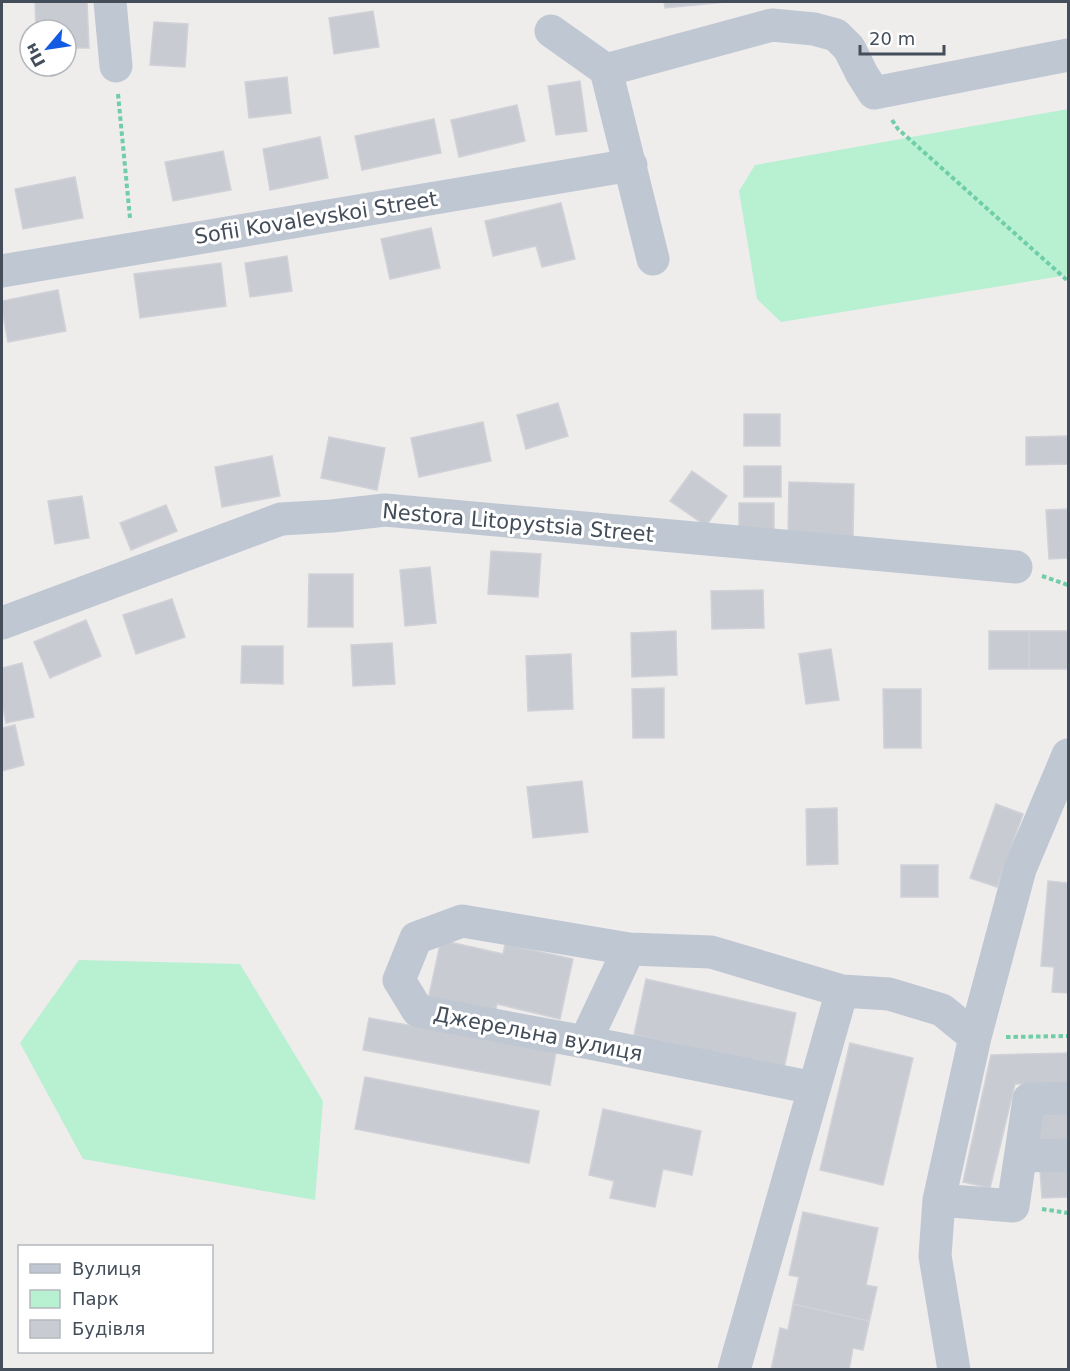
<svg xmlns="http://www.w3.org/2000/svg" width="1070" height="1371" viewBox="0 0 1070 1371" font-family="'DejaVu Sans',sans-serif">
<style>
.green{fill:#b8f0d2}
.building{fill:#c9cbd2;stroke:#d0d2d8;stroke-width:1.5}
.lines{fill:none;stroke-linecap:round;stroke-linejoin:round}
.path{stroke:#6fcea8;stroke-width:4;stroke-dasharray:4.5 3;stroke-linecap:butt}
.minor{stroke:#bfc7d3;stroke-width:33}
.labels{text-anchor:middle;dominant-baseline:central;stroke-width:6;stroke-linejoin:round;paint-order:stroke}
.street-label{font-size:21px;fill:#444e5a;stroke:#fff}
</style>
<rect width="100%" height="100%" fill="#efecec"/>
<path class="green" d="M1068,109v166l-287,47 -24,-23 -18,-108 16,-26z
M79,960l161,4 83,137 -8,99 -232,-41 -63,-116z"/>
<path class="building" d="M35,2h52l2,46h-23v-18h-30z
M664,2h62l-61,6z
M373,11l6,36 -45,7 -5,-36z
M154,22l34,2 -3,43 -35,-2z
M287,77l4,36 -42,5 -4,-36z
M580,81l7,50 -31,4 -8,-49z
M517,105l8,36 -66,16 -8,-37z
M434,119l7,34 -79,17 -7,-34z
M320,137l8,41 -58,12 -7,-41z
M223,151l8,39 -58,11 -8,-39z
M75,177l8,41 -60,11 -8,-40z
M561,203l14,56 -33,8 -6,-21 -43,10 -8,-35z
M431,228l9,40 -50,11 -9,-40z
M287,256l5,35 -42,6 -5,-34z
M221,263l5,43 -86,12 -6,-44z
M58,290l8,41 -58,11 -6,-33v-8z
M558,403l10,33 -42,13 -9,-34z
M744,414h36v32h-36z
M483,422l8,39 -72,16 -8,-39z
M1068,436v28l-42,1v-28z
M329,437l56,11 -8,42 -56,-12z
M272,456l8,40 -58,11 -7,-40z
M744,466h37v31h-37z
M692,471l35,25 -21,30 -36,-25z
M789,482l65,2 -1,53 -65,-2z
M82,496l7,42 -34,6 -7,-43z
M739,503h35v32h-35z
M166,505l11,26 -46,19 -11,-27z
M1068,509v49l-19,1 -3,-49z
M491,551l50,3 -3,43 -50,-3z
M430,567l6,56 -31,3 -5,-56z
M309,574h44v53h-45z
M763,590l1,38 -52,1 -1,-38z
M172,599l13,38 -49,17 -13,-39z
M86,620l15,36 -51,22 -16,-36z
M676,631l1,44 -45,2 -1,-44z
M989,631h40v38h-40z
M1029,631h39v38h-39z
M392,643l3,41 -42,2 -2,-41z
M242,646h41v38l-42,-1z
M831,649l8,51 -33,4 -7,-50z
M571,654l2,55 -45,2 -2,-55z
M22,663l12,54 -28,6 -4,-20v-35z
M664,688v50h-31l-1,-49z
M883,689h38v59h-37z
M15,725l9,40 -22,6v-43z
M582,781l6,51 -55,6 -6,-51z
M996,804l27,10 -26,73 -27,-9z
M837,808l1,56 -31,1 -1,-56z
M901,865h37v32h-37z
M1048,881l20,2v110l-16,-1 2,-25 -13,-1z
M441,940l62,14 2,-10 68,15 -13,60 -63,-15 -3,12 -66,-16z
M646,979l150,34 -12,55 -150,-33z
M369,1018l187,34 -6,33 -187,-35z
M850,1043l63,15 -30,127 -63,-15z
M1068,1053v29l-53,2 -25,104 -27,-6 28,-127z
M365,1077l174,34 -10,52 -174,-34z
M603,1109l98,22 -9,44 -29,-6 -8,38 -45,-9 4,-17 -25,-6z
M1039,1110h29v30h-29z
M1068,1169v28l-26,1 -2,-28z
M803,1212l75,16 -12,57 11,2 -14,63 -10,-2 -4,22h-78l9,-42 8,2 11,-53 -10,-2z
M803,1212l75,16 -12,57 11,2 -8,34 -76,-17 6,-27 -10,-2z
M793,1304l76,17 -6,29 -10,-2 -4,22h-78l9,-42 8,2z"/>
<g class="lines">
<path class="path" d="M118,94l12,124
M892,120l6,9 170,152
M1042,576l26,9
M1006,1037l62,-1
M1042,1209l26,4"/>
<path class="minor" d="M110,2l6,64
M551,31l55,39
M653,259l-47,-189 166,-45 42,4 22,6 13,13 13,26 12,19 194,-38
M2,271l629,-106
M2,623l279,-104 51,-3 53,-6 631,57
M585,1042l44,-93
M814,1088l-224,-45 -172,-32 -19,-31 17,-42 46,-17 167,28 82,3 131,39
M1021,1156l47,-1
M939,1200l74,6 16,-107 39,-1
M734,1370l108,-379 47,3 53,16 33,27
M954,1370l-19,-114 4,-56 36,-163 45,-168 48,-114"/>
</g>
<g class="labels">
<g class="street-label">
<text transform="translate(316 218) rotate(-9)">Sofii Kovalevskoi Street</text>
<text transform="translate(518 523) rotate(5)">Nestora Litopystsia Street</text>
<text transform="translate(538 1034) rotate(11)">Джерельна вулиця</text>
</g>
</g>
<rect width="1070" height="1371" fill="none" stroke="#444e5a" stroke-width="6"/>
<rect x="18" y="1245" width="195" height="108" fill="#ffffff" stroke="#b4b8bd" stroke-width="1.5"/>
<rect x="30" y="1264" width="30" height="9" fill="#bfc7d3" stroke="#b4b8bd" stroke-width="1.5"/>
<text x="72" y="1275" font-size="18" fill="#444e5a">Вулиця</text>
<rect x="30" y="1290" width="30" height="18" fill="#b8f0d2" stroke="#b4b8bd" stroke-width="1.5"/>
<text x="72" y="1305" font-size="18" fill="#444e5a">Парк</text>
<rect x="30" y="1320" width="30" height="18" fill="#c9cbd2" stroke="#b4b8bd" stroke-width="1.5"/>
<text x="72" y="1335" font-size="18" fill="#444e5a">Будівля</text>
<g transform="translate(48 48) rotate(241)"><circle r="28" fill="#ffffff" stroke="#b4b8bd" stroke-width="1.5"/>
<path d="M0-4.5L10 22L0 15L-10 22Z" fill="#135be3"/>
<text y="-9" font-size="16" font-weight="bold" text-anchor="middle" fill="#444e5a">Пн</text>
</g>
<path d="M860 45v9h84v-9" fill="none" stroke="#444e5a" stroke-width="3"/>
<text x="869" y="45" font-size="18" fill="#444e5a" stroke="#ffffff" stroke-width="4.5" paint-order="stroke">20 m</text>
</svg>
